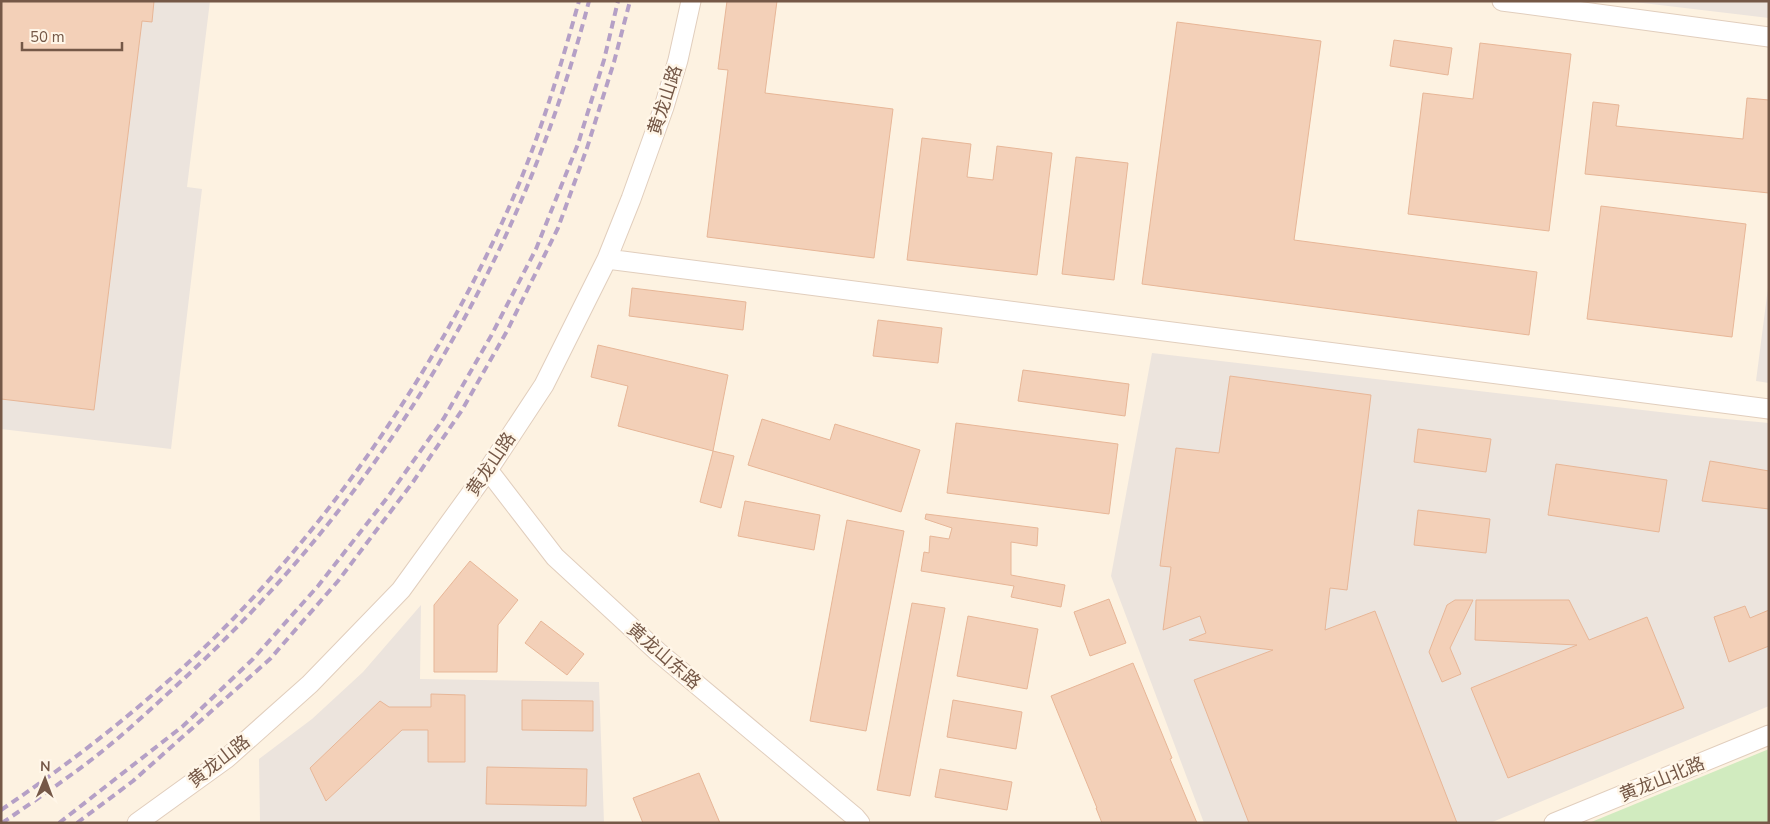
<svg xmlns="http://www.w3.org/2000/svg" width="1770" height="824" viewBox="0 0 1770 824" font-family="'Nunito Sans','Noto Sans SC',sans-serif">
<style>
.industrial{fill:#ece4dd}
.green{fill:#d1ebbf}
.building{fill:#f3d0b8;stroke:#e7b697}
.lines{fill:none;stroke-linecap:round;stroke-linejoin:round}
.minor-casing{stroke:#e1cebd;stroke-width:21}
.minor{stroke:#fff;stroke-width:19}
.rail{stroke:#b5a0c6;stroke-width:4;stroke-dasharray:8 5;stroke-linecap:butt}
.labels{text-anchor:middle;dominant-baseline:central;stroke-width:5;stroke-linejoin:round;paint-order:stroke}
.street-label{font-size:18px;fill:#755847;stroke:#fff6e8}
</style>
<rect width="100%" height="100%" fill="#fdf2e1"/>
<path class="industrial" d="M1,1h209l-23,186 15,2 -31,260 -170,-20z
M1626,1h143v17z
M1769,280v103l-13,-2z
M1152,353l542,63 75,7v283l-279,117h-286l-93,-247z
M421,605l-1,74 179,3 5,141h-344l-1,-64 53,-40 51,-47z"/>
<path class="green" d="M1769,749v74h-180z"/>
<path class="building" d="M1,1h153l-2,21 -10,-1 -48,389 -93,-11z
M727,1h50l-12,92 128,16 -19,149 -167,-21 21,-167 -10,-1z
M1177,22l144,19 -27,199 243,32 -8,63 -387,-51z
M1394,40l58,8 -4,27 -58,-9z
M1480,43l91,11 -22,177 -141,-17 15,-121 50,6z
M1747,98l22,2v93l-184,-19 8,-72 26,3 -3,21 127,13z
M922,138l49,6 -4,33 26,3 4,-34 55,7 -15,122 -130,-15z
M1076,157l52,6 -14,117 -52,-6z
M1601,206l145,18 -14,113 -145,-18z
M632,288l114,14 -3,28 -114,-14z
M878,320l64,8 -4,35 -65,-7z
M598,345l130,30 -15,76 -95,-25 10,-40 -37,-9z
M1023,370l106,14 -4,32 -107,-15z
M1230,376l141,19 -24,195 -17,-2 -5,42 50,-19 82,212h-208l-55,-143 79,-30 -84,-10 17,-7 -6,-17 -37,14 8,-63 -11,-1 16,-118 43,5z
M762,419l68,21 5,-16 85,26 -19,62 -153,-47z
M956,423l162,21 -9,70 -162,-21z
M1418,429l73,10 -5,33 -72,-10z
M713,451l21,5 -13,52 -21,-6z
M1710,461l59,10v38l-67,-8z
M1556,464l111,16 -8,52 -111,-17z
M745,501l75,14 -6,35 -76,-14z
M1418,510l72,9 -4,34 -72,-8z
M926,514l112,14 -1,18 -26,-4v33l54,10 -4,22 -50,-10 3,-11 -93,-15 3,-19 5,1 1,-17 19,3 3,-11 -27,-9z
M847,520l57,11 -38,200 -56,-10z
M470,561l48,39 -20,25 -1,47h-63v-67z
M1109,599l17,44 -36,13 -16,-44z
M1455,600h18l-23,48 11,26 -19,8 -13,-30 18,-47z
M1476,600h93l20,40 58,-23 37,91 -176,70 -37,-90 106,-43 -102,-5z
M912,603l33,5 -35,188 -33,-6z
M1745,606l5,12 19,-8v36l-40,16 -15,-45z
M968,616l70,13 -11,60 -70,-13z
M541,621l43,33 -17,21 -42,-32z
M1133,663l39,95 -2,1 27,64h-95l-6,-15h1l-46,-112z
M431,694l34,1v67h-37v-32h-26l-76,71 -16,-33 70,-67 9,6h42z
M522,700l71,1v30l-71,-1z
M953,700l69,12 -6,37 -69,-12z
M487,767l100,2 -1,37 -100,-2z
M940,769l72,13 -5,28 -72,-13z
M699,773l21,50h-77l-10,-25z"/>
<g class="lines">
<g class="minor-casing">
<path id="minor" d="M1502,1l267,36
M607,259l1162,150
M488,470l67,87 103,95 197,165 5,6
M137,823l90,-65 83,-74 91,-94 87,-120 56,-85 63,-126 24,-60 33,-92 14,-47 13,-59
M1554,823l215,-88"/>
</g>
<use href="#minor" class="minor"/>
<path class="rail" d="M1,810c83,-56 162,-119 232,-191 111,-115 208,-260 273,-405 31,-68 53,-141 73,-213
M2,823c31,-21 63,-43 93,-66 28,-22 55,-47 82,-72 201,-183 344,-420 412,-684
M59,823l124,-97 70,-67 65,-73 69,-88 57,-80 47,-82 45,-87 42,-105 26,-84 14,-59
M77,823l56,-42 137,-122 68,-78 75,-99 49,-72 45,-79 51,-103 29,-80 27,-86 16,-61"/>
</g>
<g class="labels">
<g class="street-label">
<text transform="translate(665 100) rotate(-72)">黄龙山路</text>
<text transform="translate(491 464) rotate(-56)">黄龙山路</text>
<text transform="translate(664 656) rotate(41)">黄龙山东路</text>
<text transform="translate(219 761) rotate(-38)">黄龙山路</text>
<text transform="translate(1662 779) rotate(-22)">黄龙山北路</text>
</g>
</g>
<rect width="1770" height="824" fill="none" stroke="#755847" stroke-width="5"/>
<g transform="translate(45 779) rotate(1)" stroke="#fff6e8" stroke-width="4" paint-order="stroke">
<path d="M0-4L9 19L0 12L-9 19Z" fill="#755847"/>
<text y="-8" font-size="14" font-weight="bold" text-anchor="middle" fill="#755847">N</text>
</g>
<path d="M22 42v8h100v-8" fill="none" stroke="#755847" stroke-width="2.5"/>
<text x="30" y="42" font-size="15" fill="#755847" stroke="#fff6e8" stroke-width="4" paint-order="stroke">50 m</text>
</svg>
